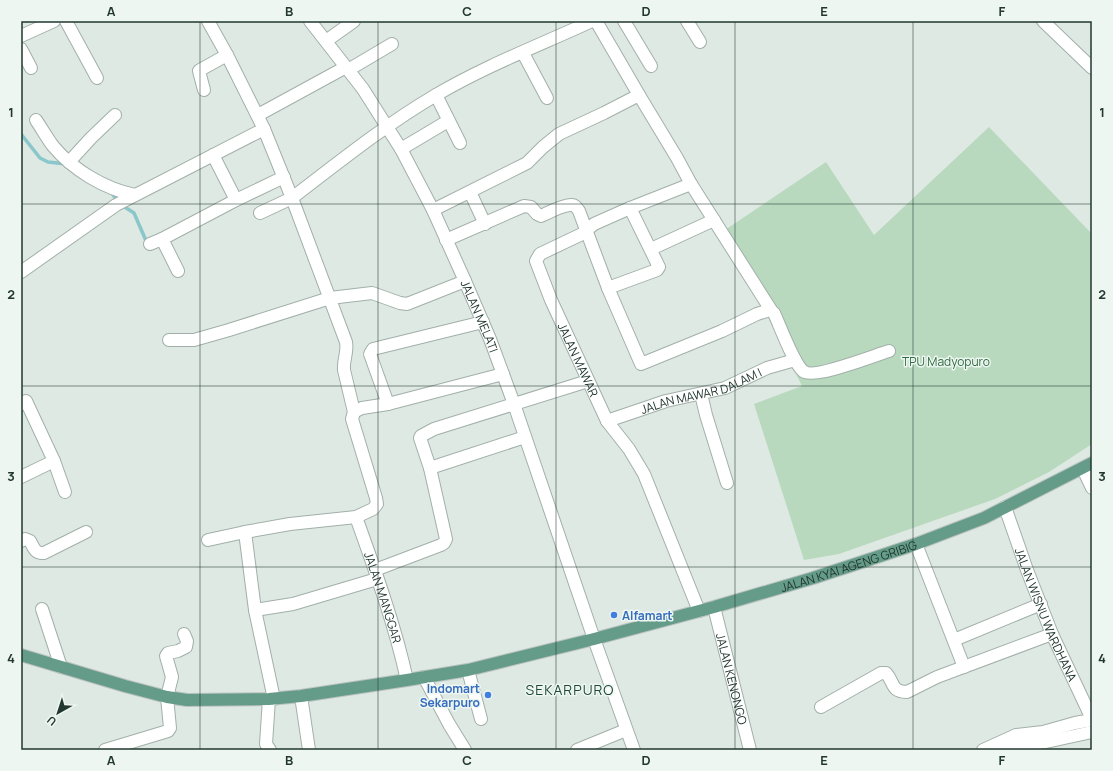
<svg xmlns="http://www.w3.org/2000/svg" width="1113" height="771" viewBox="0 0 1113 771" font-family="Manrope,sans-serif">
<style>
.green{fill:#b8d9be}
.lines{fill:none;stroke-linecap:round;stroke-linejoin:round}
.stream{stroke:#89c7cb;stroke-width:3.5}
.minor-casing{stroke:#a2b0a9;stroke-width:14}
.major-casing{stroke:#bcc3c1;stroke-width:14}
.minor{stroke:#fff;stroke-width:12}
.major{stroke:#659c89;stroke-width:12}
.grid{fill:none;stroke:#21372f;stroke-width:1;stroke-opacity:0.55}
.shop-dot{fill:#3f7fe0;stroke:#eef6f1;stroke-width:1.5}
.labels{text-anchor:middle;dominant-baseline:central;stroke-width:3;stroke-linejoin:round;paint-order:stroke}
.street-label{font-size:12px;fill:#21372f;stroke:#eef6f1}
.park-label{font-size:12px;fill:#2e6b40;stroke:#eef6f1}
.shop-label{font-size:12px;font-weight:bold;fill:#366cbe;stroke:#eef6f1;text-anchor:start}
.quarter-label{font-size:14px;letter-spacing:1px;fill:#1e483a;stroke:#eef6f1}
.neatline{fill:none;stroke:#21372f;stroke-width:1.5}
.grid-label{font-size:13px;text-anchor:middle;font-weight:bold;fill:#21372f}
</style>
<rect width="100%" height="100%" fill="#dee9e3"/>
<path class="green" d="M989,127l103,107v210l-43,28 -54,27 -156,55 -35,6 -50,-156 48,-18 -77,-156 101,-68 48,73z"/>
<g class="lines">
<path class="stream" d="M21,134l19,24 8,4 18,2
M110,191l10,13 14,9 13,30"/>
<g class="minor-casing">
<g id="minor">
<path d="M66,21l31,57"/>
<path d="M208,21l19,34 37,74"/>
<path id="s1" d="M310,21l53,68 38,60 32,61 32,71 25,58 24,65 80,235 40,111"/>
<path d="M596,21l43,74"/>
<path d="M624,21l27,45"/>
<path d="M687,21l13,21"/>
<path d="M1043,21l49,47"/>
<path d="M21,36l33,-15"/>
<path d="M326,41l28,-20"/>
<path d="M21,49l10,19"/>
<path d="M523,53l24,45"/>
<path d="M348,70l44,-26"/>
<path d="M204,90l-5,-19 1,-1 27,-15"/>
<path d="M436,95l24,48"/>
<path d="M258,115l88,-48"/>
<path d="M36,120c6,9 11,18 17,26 20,24 52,43 82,49"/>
<path d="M401,149l47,-28"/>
<path d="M213,155l23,45"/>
<path d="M69,162l22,-24 24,-23"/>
<path d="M691,184l80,126"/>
<path d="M470,192l15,32"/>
<path id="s2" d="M433,210l94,-47 16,-16 16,-13 45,-21 35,-18 38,63 14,26 -61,24 -36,16 -12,10 -42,20 -4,7 15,39 56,121 22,28 15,25 55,137"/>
<path d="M260,213l32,-15 54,144c2,10 -3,18 -2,28l10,42"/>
<path d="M446,240l78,-34 7,1 6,7 4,2c6,-3 24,-12 31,-11 3,0 5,3 7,6l29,77 33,76 81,-33 35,-17 13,-4 4,3c6,13 20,51 29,58 10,9 72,-16 86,-20"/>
<path d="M150,244l12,-5"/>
<path d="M651,249l63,-29"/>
<path d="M178,271l-16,-32 74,-39 48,-23"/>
<path d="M21,272l95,-67 148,-76 28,69c47,-36 93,-73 144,-103 49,-29 104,-50 156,-74"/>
<path d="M608,288l49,-18 2,-3 -29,-59"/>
<path d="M169,340h25l35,-10 101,-32 42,-5 28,10 7,1 58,-23"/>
<path d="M701,394l5,21 21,68"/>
<path d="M21,404l5,-3 28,60 11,31"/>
<path d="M388,404l-18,-50 3,-5 110,-27"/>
<path id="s3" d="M607,421l59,-20 59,-13 42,-20 28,-8"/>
<path d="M430,468l95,-31"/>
<path d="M1083,469l9,19"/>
<path d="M21,477l33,-16"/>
<path id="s4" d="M1005,507l22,63 25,64 40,85"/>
<path id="s5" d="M356,517c19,53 39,108 51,163"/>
<path d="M245,532l10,78 19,89"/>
<path d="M208,540l37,-8 45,-8 66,-7 17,-8 4,-5 -1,-6 -24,-79 2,-7 8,-4 26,-4 115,-30"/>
<path d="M21,541l4,-2 5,2c4,7 5,13 14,12l42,-21"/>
<path d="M916,544l48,123"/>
<path d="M375,570l66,-25 3,-2 2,-4 -16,-71 -10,-30 1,-2 13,-7 154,-48"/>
<path id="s6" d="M714,607l36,143"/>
<path d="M42,609l19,58"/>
<path d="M255,610l38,-6 84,-25"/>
<path d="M954,640l87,-36"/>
<path d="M468,670l13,49"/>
<path d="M424,677l25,47 16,26"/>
<path d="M301,696l8,54"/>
<path d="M269,699l-3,45 4,6"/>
<path d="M821,707l60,-34h5c9,10 4,18 21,19l30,-15 115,-43"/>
<path d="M105,750l63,-19 2,-3 -3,-31 5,-20 -6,-21 2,-3 10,-2 8,-4 1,-6 -3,-7"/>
<path d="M577,750l49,-20"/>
<path d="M983,750l33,-15 27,-3 32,-9 17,-3"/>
<path d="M1004,750l16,-5 26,-3 46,-10"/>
</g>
</g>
<g class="major-casing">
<g id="major">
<path id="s7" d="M21,655l104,31 42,11 20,3 82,-1 32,-3 106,-16 61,-10 126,-31 120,-32 99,-29 49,-16 54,-18 68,-26 108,-55"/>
</g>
</g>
<use href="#minor" class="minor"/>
<use href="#major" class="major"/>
</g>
<path class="grid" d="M200,21v729M378,21v729M556,21v729M735,21v729M913,21v729M21,204h1071M21,386h1071M21,567h1071"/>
<g class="shop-dot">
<circle cx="614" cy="615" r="4"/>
<circle cx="488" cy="695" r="4"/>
</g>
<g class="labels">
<g class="street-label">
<text stroke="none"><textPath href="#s1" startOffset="342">JALAN MELATI</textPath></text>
<text stroke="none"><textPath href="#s2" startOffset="623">JALAN MAWAR</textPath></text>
<text stroke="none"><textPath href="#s3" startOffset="99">JALAN MAWAR DALAM I</textPath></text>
<text stroke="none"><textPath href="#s7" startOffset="850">JALAN KYAI AGENG GRIBIG</textPath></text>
<text stroke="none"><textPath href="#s5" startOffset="85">JALAN MANGGAR</textPath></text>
<text stroke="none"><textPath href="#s4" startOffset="115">JALAN WISNU WARDHANA</textPath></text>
<text stroke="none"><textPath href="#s6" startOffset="74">JALAN KENONGO</textPath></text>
</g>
<g class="park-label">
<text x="946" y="361">TPU Madyopuro</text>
</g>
<g class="shop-label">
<text x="622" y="615">Alfamart</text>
<text x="480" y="688" text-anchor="end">Indomart<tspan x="480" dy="14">Sekarpuro</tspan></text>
</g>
<g class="quarter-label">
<text x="570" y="689">SEKARPURO</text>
</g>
</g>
<rect width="1113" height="771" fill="none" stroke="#eef6f1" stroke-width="44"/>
<g transform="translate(58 713) rotate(219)" stroke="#eef6f1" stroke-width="3" paint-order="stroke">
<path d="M0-3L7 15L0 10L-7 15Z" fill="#21372f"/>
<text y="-6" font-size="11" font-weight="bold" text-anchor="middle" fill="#21372f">U</text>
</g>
<rect x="22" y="22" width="1069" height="727" class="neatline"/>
<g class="grid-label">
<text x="111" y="16">A</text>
<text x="289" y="16">B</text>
<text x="467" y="16">C</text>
<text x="646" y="16">D</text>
<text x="824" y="16">E</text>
<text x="1002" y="16">F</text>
<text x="11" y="117">1</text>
<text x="1102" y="117">1</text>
<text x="11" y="299">2</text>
<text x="1102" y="299">2</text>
<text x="11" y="481">3</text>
<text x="1102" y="481">3</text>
<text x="11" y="663">4</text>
<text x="1102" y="663">4</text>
<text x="111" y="765">A</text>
<text x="289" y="765">B</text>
<text x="467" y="765">C</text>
<text x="646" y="765">D</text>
<text x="824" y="765">E</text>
<text x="1002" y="765">F</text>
</g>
</svg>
